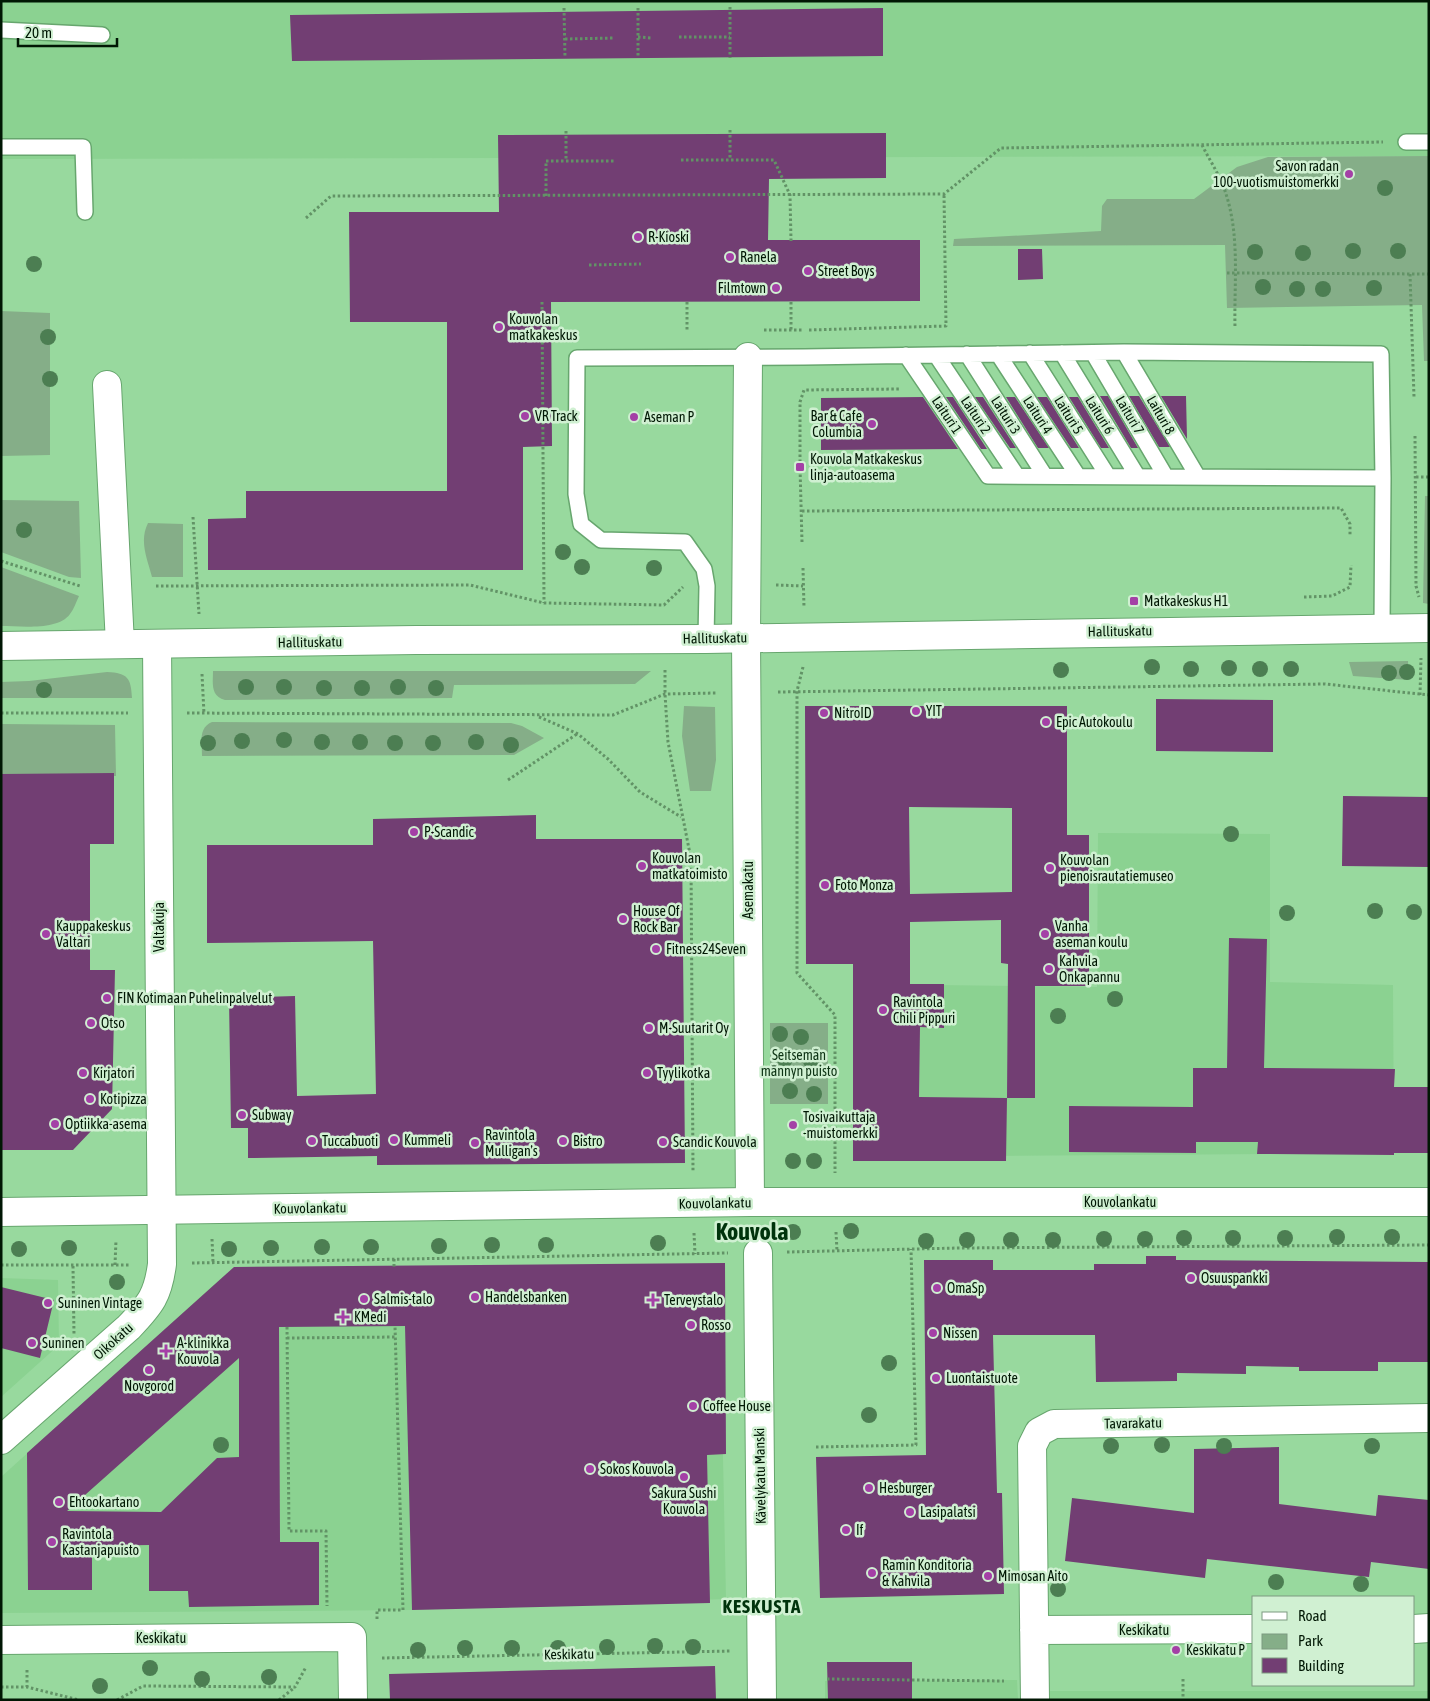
<svg xmlns="http://www.w3.org/2000/svg" width="1430" height="1701" viewBox="0 0 1430 1701" font-family="'Asap Condensed',sans-serif">
<style>
.built{fill:#8bd291}
.green{fill:#85ae88}
.building{fill:#723e73;fill-rule:evenodd}
.lines{fill:none;stroke-linecap:round;stroke-linejoin:round}
.lane-casing{stroke:#67a66e;stroke-width:18}
.street-casing{stroke:#67a66e;stroke-width:30}
.secondary-casing{stroke:#67a66e;stroke-width:30}
.path{stroke:#629366;stroke-width:3;stroke-dasharray:2.5 2.5;stroke-linecap:butt}
.lane{stroke:#fff;stroke-width:15}
.street{stroke:#fff;stroke-width:28}
.secondary{stroke:#fff;stroke-width:28}
.tree{fill:#4c7e52}
.poi-dot{fill:#a440a6;stroke:#d0f0d2;stroke-width:2}
.labels{text-anchor:middle;dominant-baseline:central;stroke-width:5;stroke-linejoin:round;paint-order:stroke}
.poi-label{font-size:14px;fill:#011704;stroke:#d0f0d2;text-anchor:start}
.street-label{font-size:14px;fill:#011704;stroke:#d0f0d2}
.park-label{font-size:14px;fill:#0d3314;stroke:#d0f0d2}
.district-label{font-size:19px;font-weight:bold;letter-spacing:1px;fill:#00330c;stroke:#d0f0d2}
.town-label{font-size:24px;font-weight:bold;fill:#00330c;stroke:#d0f0d2}
</style>
<rect width="100%" height="100%" fill="#98d99e"/>
<path class="built" d="M1,1h1428v155l-1428,3z
M1098,833l172,1v148l123,3 1,168 -541,4v-173l244,3z
M719,1266l7,333 -314,11 -411,3v-136l226,-204z
M1,1278l57,2 1,65 -58,52z
M1017,1680l1,20h-193v-19z
M1050,1691h379v9h-379z"/>
<path class="green" d="M1429,156v205h-5l-2,-56 -195,3 -2,-63 -272,1 1,-7 147,-8 1,-25 5,-7h87l43,-32 31,-10z
M1,311l49,2v142l-49,1z
M1425,496h4v108l-6,-1z
M1,500l78,1 2,77 -12,-1 -68,-25z
M148,523l35,1v53h-31c-5,-19 -13,-36 -4,-54z
M1,567l78,29c-3,6 -5,13 -9,18 -12,17 -50,12 -69,12z
M1408,661l1,19 -56,-4 -4,-14z
M213,671h438l-16,13 -181,1 -2,13 -227,2c-15,-4 -12,-17 -12,-29z
M107,672c21,1 24,6 25,26h-131v-16l28,-1z
M684,706l31,1 1,53 -5,31h-21l-8,-55z
M212,722l299,1 11,3 22,12 -30,17 -312,1c0,-14 -4,-28 10,-34z
M1,724l114,1 1,51h-115z
M770,1023h58v81h-58z"/>
<path class="building" d="M883,8v48l-591,5 -2,-46z
M886,133v45l-117,1 -1,61h152v61l-369,1 1,144 -29,1v123h-315v-51l38,-1v-27h201v-169h-97l-1,-110h150l-1,-77z
M1018,249h24l1,30 -25,1z
M1100,396h8l30,52h-7z
M1129,396h10l31,51h-11z
M1161,396h25l1,43z
M923,397l35,52 -137,1v-52z
M946,397h7l34,52h-6z
M975,397h8l33,51h-6z
M1006,397h9l34,51h-11z
M1037,397h10l32,51h-8z
M1069,397h9l31,51h-8z
M1156,699l117,1v52l-117,-1z
M805,706h262v129h22v151h-54v112h-28l-1,63h-153v-197h-47zM909,807l103,1v84l-102,2zM1001,920v43l7,1 -1,134 -88,-1 1,-70 24,1v-44h-34v-62z
M114,773v71h-24v126h25l-3,139 -39,41h-72v-376z
M1343,796l86,1v70l-87,-1z
M536,815v24h146l3,324 -308,2v-9l-129,2v-30h-17l-2,-130 66,-2 2,100 79,-2 -3,-153 -166,2v-98h166v-26z
M1229,938l38,1 -3,129 131,1 -1,18h35v66h-35v2l-137,-1 1,-12h-62v11l-127,-1v-46l124,1v-39h34z
M1146,1256h30v4l253,2v100h-51v9h-79v-4l-53,-1v8l-69,-1v8l-81,1 -1,-47h-102l4,158h5l2,101 -184,4 -4,-141 110,-2 -2,-195h69v10h101v-6h52z
M725,1263l1,191 -19,1 3,148 -298,7 -7,-284 -126,1 1,215h39v63l-130,2 -1,-16h-39v-46l-57,1v44h-64l-1,-137 207,-186zM239,1358v99l-22,1 -56,54 -94,-1z
M1,1287l53,13 -14,58 -39,-10z
M1279,1447v57l97,12 2,-21 51,5v69l-58,-7 -2,15 -162,-18 -2,19 -140,-17 7,-63 122,15v-64z
M827,1662h85v38h-84z
M715,1666l1,34h-326l-1,-26z"/>
<g class="lines">
<g class="lane-casing">
<path id="lane" d="M1,30l101,5
M1406,142h23
M1,147h82l2,65
M1124,352l74,125
M1030,353l78,123
M1062,353l76,124
M1093,353l73,124
M967,354l78,122
M998,354l80,122
M906,355l82,121 395,2
M936,355l81,121
M706,639l1,-53 -3,-17 -19,-27 -84,-2 -20,-16 -5,-30 1,-136 227,-1 320,-5 257,2 2,124 -1,150"/>
</g>
<g class="street-casing">
<path id="street" d="M748,357l-2,281 4,564
M107,385l13,259
M758,1253l4,447
M1,1440l128,-113c22,-23 29,-32 33,-63l-5,-620
M1414,1629l15,-1
M1034,1630l220,-1
M1,1640l351,-3 1,63
M1035,1700l-3,-254 7,-14 15,-8 375,-6"/>
</g>
<g class="secondary-casing">
<path id="secondary" d="M1,646l415,-6 290,-1 723,-11
M1,1212l749,-10h679"/>
</g>
<path class="path" d="M730,7v51
M564,8l1,50
M638,8v50
M638,37l14,1
M679,37h51
M565,39l50,-1
M730,130v30
M566,131v30
M1202,145c8,16 19,32 24,49 14,43 8,89 9,134
M681,160h93l16,35 1,46
M546,196v-35h70
M306,218l25,-22 613,-2 57,-46 382,-6
M589,265l52,-1
M1227,273l202,1
M1410,274l4,123
M542,302l2,301
M687,302v29
M791,302v28
M764,330h39
M809,330l137,-4 -2,-132
M542,332h33
M1415,436l1,150 3,11
M1416,477h13
M802,511l539,-3 9,16v12
M193,517l6,97
M802,542l-2,-75v-65l4,-12 96,-1
M1,561l79,25
M803,568l1,40
M776,585l27,1
M156,586l314,-1 74,18 120,2 19,-18
M1304,597l28,-1 18,-9 1,-22
M803,667l-6,24v282l38,42v158
M665,670v24l3,48 23,117 2,313
M202,674l2,40
M778,692l547,-8 104,11
M1420,695l1,-37
M1,713h127
M187,713l426,2 52,-21 51,-1
M539,717l39,17 30,25 32,33 41,25
M508,780l69,-46
M836,1232l1,19
M694,1233l1,21
M212,1239l1,23
M787,1252l171,-4 471,-3
M394,1259v8
M192,1263l536,-10
M1,1265h130
M115,1265l1,-25
M73,1266l1,69
M287,1327l2,204h37l1,75
M287,1338l109,-1
M816,1447l100,-2 -5,-196
M377,1619v-9h26l-8,-284
M382,1658l349,-7
M27,1670v17
M827,1679l177,2
M1183,1679v21
M1,1687h26l52,13
M117,1700l26,-14 152,1 11,-20
M279,1700l15,-12"/>
<use href="#lane" class="lane"/>
<use href="#street" class="street"/>
<use href="#secondary" class="secondary"/>
</g>
<g class="tree">
<circle cx="1385" cy="188" r="8"/>
<circle cx="1353" cy="251" r="8"/>
<circle cx="1398" cy="251" r="8"/>
<circle cx="1255" cy="252" r="8"/>
<circle cx="1303" cy="253" r="8"/>
<circle cx="34" cy="264" r="8"/>
<circle cx="1263" cy="287" r="8"/>
<circle cx="1374" cy="288" r="8"/>
<circle cx="1297" cy="289" r="8"/>
<circle cx="1323" cy="289" r="8"/>
<circle cx="48" cy="337" r="8"/>
<circle cx="50" cy="379" r="8"/>
<circle cx="24" cy="530" r="8"/>
<circle cx="563" cy="552" r="8"/>
<circle cx="582" cy="567" r="8"/>
<circle cx="654" cy="568" r="8"/>
<circle cx="1152" cy="667" r="8"/>
<circle cx="1229" cy="668" r="8"/>
<circle cx="1191" cy="669" r="8"/>
<circle cx="1260" cy="669" r="8"/>
<circle cx="1291" cy="669" r="8"/>
<circle cx="1061" cy="670" r="8"/>
<circle cx="1407" cy="672" r="8"/>
<circle cx="1389" cy="673" r="8"/>
<circle cx="246" cy="687" r="8"/>
<circle cx="284" cy="687" r="8"/>
<circle cx="398" cy="687" r="8"/>
<circle cx="324" cy="688" r="8"/>
<circle cx="362" cy="688" r="8"/>
<circle cx="436" cy="688" r="8"/>
<circle cx="44" cy="690" r="8"/>
<circle cx="284" cy="740" r="8"/>
<circle cx="242" cy="741" r="8"/>
<circle cx="322" cy="742" r="8"/>
<circle cx="360" cy="742" r="8"/>
<circle cx="476" cy="742" r="8"/>
<circle cx="208" cy="743" r="8"/>
<circle cx="395" cy="743" r="8"/>
<circle cx="433" cy="743" r="8"/>
<circle cx="511" cy="745" r="8"/>
<circle cx="1231" cy="834" r="8"/>
<circle cx="1375" cy="911" r="8"/>
<circle cx="1414" cy="912" r="8"/>
<circle cx="1287" cy="913" r="8"/>
<circle cx="1115" cy="999" r="8"/>
<circle cx="1058" cy="1016" r="8"/>
<circle cx="780" cy="1034" r="8"/>
<circle cx="801" cy="1037" r="8"/>
<circle cx="785" cy="1059" r="8"/>
<circle cx="811" cy="1061" r="8"/>
<circle cx="790" cy="1091" r="8"/>
<circle cx="814" cy="1094" r="8"/>
<circle cx="793" cy="1161" r="8"/>
<circle cx="814" cy="1161" r="8"/>
<circle cx="851" cy="1231" r="8"/>
<circle cx="793" cy="1232" r="8"/>
<circle cx="1337" cy="1237" r="8"/>
<circle cx="1392" cy="1237" r="8"/>
<circle cx="1184" cy="1238" r="8"/>
<circle cx="1233" cy="1238" r="8"/>
<circle cx="1285" cy="1238" r="8"/>
<circle cx="1104" cy="1239" r="8"/>
<circle cx="1145" cy="1239" r="8"/>
<circle cx="967" cy="1240" r="8"/>
<circle cx="1011" cy="1240" r="8"/>
<circle cx="1053" cy="1240" r="8"/>
<circle cx="926" cy="1241" r="8"/>
<circle cx="658" cy="1243" r="8"/>
<circle cx="492" cy="1245" r="8"/>
<circle cx="546" cy="1245" r="8"/>
<circle cx="439" cy="1246" r="8"/>
<circle cx="322" cy="1247" r="8"/>
<circle cx="371" cy="1247" r="8"/>
<circle cx="69" cy="1248" r="8"/>
<circle cx="271" cy="1248" r="8"/>
<circle cx="19" cy="1249" r="8"/>
<circle cx="229" cy="1249" r="8"/>
<circle cx="117" cy="1282" r="8"/>
<circle cx="889" cy="1363" r="8"/>
<circle cx="869" cy="1415" r="8"/>
<circle cx="221" cy="1445" r="8"/>
<circle cx="1162" cy="1445" r="8"/>
<circle cx="1111" cy="1446" r="8"/>
<circle cx="1224" cy="1446" r="8"/>
<circle cx="1372" cy="1446" r="8"/>
<circle cx="1276" cy="1582" r="8"/>
<circle cx="1361" cy="1584" r="8"/>
<circle cx="1058" cy="1589" r="8"/>
<circle cx="655" cy="1646" r="8"/>
<circle cx="607" cy="1647" r="8"/>
<circle cx="693" cy="1647" r="8"/>
<circle cx="465" cy="1648" r="8"/>
<circle cx="512" cy="1648" r="8"/>
<circle cx="558" cy="1648" r="8"/>
<circle cx="418" cy="1650" r="8"/>
<circle cx="150" cy="1668" r="8"/>
<circle cx="269" cy="1677" r="8"/>
<circle cx="202" cy="1679" r="8"/>
<circle cx="100" cy="1686" r="8"/>
</g>
<g class="poi-dot">
<circle cx="1349" cy="174" r="5"/>
<circle cx="638" cy="237" r="5"/>
<circle cx="730" cy="257" r="5"/>
<circle cx="808" cy="271" r="5"/>
<circle cx="776" cy="288" r="5"/>
<circle cx="499" cy="327" r="5"/>
<circle cx="525" cy="416" r="5"/>
<circle cx="634" cy="417" r="5"/>
<circle cx="872" cy="424" r="5"/>
<rect x="795" y="462" width="10" height="10" rx="2.5"/>
<rect x="1129" y="596" width="10" height="10" rx="2.5"/>
<circle cx="916" cy="711" r="5"/>
<circle cx="824" cy="713" r="5"/>
<circle cx="1046" cy="722" r="5"/>
<circle cx="414" cy="832" r="5"/>
<circle cx="642" cy="866" r="5"/>
<circle cx="1050" cy="868" r="5"/>
<circle cx="825" cy="885" r="5"/>
<circle cx="623" cy="919" r="5"/>
<circle cx="46" cy="934" r="5"/>
<circle cx="1045" cy="934" r="5"/>
<circle cx="656" cy="949" r="5"/>
<circle cx="1049" cy="969" r="5"/>
<circle cx="107" cy="998" r="5"/>
<circle cx="883" cy="1010" r="5"/>
<circle cx="91" cy="1023" r="5"/>
<circle cx="649" cy="1028" r="5"/>
<circle cx="83" cy="1073" r="5"/>
<circle cx="647" cy="1073" r="5"/>
<circle cx="90" cy="1099" r="5"/>
<circle cx="242" cy="1115" r="5"/>
<circle cx="55" cy="1124" r="5"/>
<circle cx="793" cy="1125" r="5"/>
<circle cx="394" cy="1140" r="5"/>
<circle cx="312" cy="1141" r="5"/>
<circle cx="563" cy="1141" r="5"/>
<circle cx="663" cy="1142" r="5"/>
<circle cx="475" cy="1143" r="5"/>
<circle cx="1191" cy="1278" r="5"/>
<circle cx="937" cy="1288" r="5"/>
<circle cx="475" cy="1297" r="5"/>
<circle cx="364" cy="1299" r="5"/>
<path d="M650.5 1292.5h5v5h5v5h-5v5h-5v-5h-5v-5h5z"/>
<circle cx="48" cy="1303" r="5"/>
<path d="M340.5 1309.5h5v5h5v5h-5v5h-5v-5h-5v-5h5z"/>
<circle cx="691" cy="1325" r="5"/>
<circle cx="933" cy="1333" r="5"/>
<circle cx="32" cy="1343" r="5"/>
<path d="M163.5 1343.5h5v5h5v5h-5v5h-5v-5h-5v-5h5z"/>
<circle cx="149" cy="1370" r="5"/>
<circle cx="936" cy="1378" r="5"/>
<circle cx="693" cy="1406" r="5"/>
<circle cx="590" cy="1469" r="5"/>
<circle cx="684" cy="1477" r="5"/>
<circle cx="869" cy="1488" r="5"/>
<circle cx="59" cy="1502" r="5"/>
<circle cx="910" cy="1512" r="5"/>
<circle cx="846" cy="1530" r="5"/>
<circle cx="52" cy="1542" r="5"/>
<circle cx="872" cy="1573" r="5"/>
<circle cx="988" cy="1576" r="5"/>
<circle cx="1176" cy="1650" r="5"/>
</g>
<g class="labels">
<g class="poi-label">
<text x="1339" y="166" text-anchor="end">Savon radan<tspan x="1339" dy="16">100-vuotismuistomerkki</tspan></text>
<text x="648" y="237">R-Kioski</text>
<text x="740" y="257">Ranela</text>
<text x="818" y="271">Street Boys</text>
<text x="766" y="288" text-anchor="end">Filmtown</text>
<text x="509" y="319">Kouvolan<tspan x="509" dy="16">matkakeskus</tspan></text>
<text x="535" y="416">VR Track</text>
<text x="862" y="416" text-anchor="end">Bar &amp; Cafe<tspan x="862" dy="16">Columbia</tspan></text>
<text x="644" y="417">Aseman P</text>
<text x="810" y="459">Kouvola Matkakeskus<tspan x="810" dy="16">linja-autoasema</tspan></text>
<text x="1144" y="601">Matkakeskus H1</text>
<text x="926" y="711">YIT</text>
<text x="834" y="713">NitroID</text>
<text x="1056" y="722">Epic Autokoulu</text>
<text x="424" y="832">P-Scandic</text>
<text x="652" y="858">Kouvolan<tspan x="652" dy="16">matkatoimisto</tspan></text>
<text x="1060" y="860">Kouvolan<tspan x="1060" dy="16">pienoisrautatiemuseo</tspan></text>
<text x="835" y="885">Foto Monza</text>
<text x="633" y="911">House Of<tspan x="633" dy="16">Rock Bar</tspan></text>
<text x="56" y="926">Kauppakeskus<tspan x="56" dy="16">Valtari</tspan></text>
<text x="1055" y="926">Vanha<tspan x="1055" dy="16">aseman koulu</tspan></text>
<text x="666" y="949">Fitness24Seven</text>
<text x="1059" y="961">Kahvila<tspan x="1059" dy="16">Onkapannu</tspan></text>
<text x="117" y="998">FIN Kotimaan Puhelinpalvelut</text>
<text x="893" y="1002">Ravintola<tspan x="893" dy="16">Chili Pippuri</tspan></text>
<text x="101" y="1023">Otso</text>
<text x="659" y="1028">M-Suutarit Oy</text>
<text x="93" y="1073">Kirjatori</text>
<text x="657" y="1073">Tyylikotka</text>
<text x="100" y="1099">Kotipizza</text>
<text x="252" y="1115">Subway</text>
<text x="803" y="1117">Tosivaikuttaja<tspan x="803" dy="16">-muistomerkki</tspan></text>
<text x="65" y="1124">Optiikka-asema</text>
<text x="485" y="1135">Ravintola<tspan x="485" dy="16">Mulligan's</tspan></text>
<text x="404" y="1140">Kummeli</text>
<text x="322" y="1141">Tuccabuoti</text>
<text x="573" y="1141">Bistro</text>
<text x="673" y="1142">Scandic Kouvola</text>
<text x="1201" y="1278">Osuuspankki</text>
<text x="947" y="1288">OmaSp</text>
<text x="485" y="1297">Handelsbanken</text>
<text x="374" y="1299">Salmis-talo</text>
<text x="664" y="1300">Terveystalo</text>
<text x="58" y="1303">Suninen Vintage</text>
<text x="354" y="1317">KMedi</text>
<text x="701" y="1325">Rosso</text>
<text x="943" y="1333">Nissen</text>
<text x="42" y="1343">Suninen</text>
<text x="177" y="1343">A-klinikka<tspan x="177" dy="16">Kouvola</tspan></text>
<text x="946" y="1378">Luontaistuote</text>
<text x="149" y="1386" text-anchor="middle">Novgorod</text>
<text x="703" y="1406">Coffee House</text>
<text x="600" y="1469">Sokos Kouvola</text>
<text x="879" y="1488">Hesburger</text>
<text x="684" y="1493" text-anchor="middle">Sakura Sushi<tspan x="684" dy="16">Kouvola</tspan></text>
<text x="69" y="1502">Ehtookartano</text>
<text x="920" y="1512">Lasipalatsi</text>
<text x="856" y="1530">If</text>
<text x="62" y="1534">Ravintola<tspan x="62" dy="16">Kastanjapuisto</tspan></text>
<text x="882" y="1565">Ramin Konditoria<tspan x="882" dy="16">&amp; Kahvila</tspan></text>
<text x="998" y="1576">Mimosan Aito</text>
<text x="1186" y="1650">Keskikatu P</text>
</g>
<g class="street-label">
<text transform="translate(947 415) rotate(56)">Laituri 1</text>
<text transform="translate(976 415) rotate(56)">Laituri 2</text>
<text transform="translate(1006 415) rotate(57)">Laituri 3</text>
<text transform="translate(1038 415) rotate(57)">Laituri 4</text>
<text transform="translate(1069 415) rotate(58)">Laituri 5</text>
<text transform="translate(1100 415) rotate(58)">Laituri 6</text>
<text transform="translate(1130 415) rotate(59)">Laituri 7</text>
<text transform="translate(1161 415) rotate(60)">Laituri 8</text>
<text transform="translate(1120 631) rotate(-1)">Hallituskatu</text>
<text transform="translate(715 638) rotate(-1)">Hallituskatu</text>
<text transform="translate(310 642) rotate(-1)">Hallituskatu</text>
<text transform="translate(748 890) rotate(-90)">Asemakatu</text>
<text transform="translate(159 927) rotate(-90)">Valtakuja</text>
<text x="1120" y="1202">Kouvolankatu</text>
<text transform="translate(715 1203) rotate(-1)">Kouvolankatu</text>
<text transform="translate(310 1208) rotate(-1)">Kouvolankatu</text>
<text transform="translate(113 1341) rotate(-42)">Oikokatu</text>
<text transform="translate(1133 1423) rotate(-1)">Tavarakatu</text>
<text transform="translate(760 1476) rotate(-91)">Kävelykatu Manski</text>
<text x="1144" y="1630">Keskikatu</text>
<text x="161" y="1638">Keskikatu</text>
<text transform="translate(569 1654) rotate(-1)">Keskikatu</text>
</g>
<g class="park-label">
<text x="799" y="1055">Seitsemän<tspan x="799" dy="16">männyn puisto</tspan></text>
</g>
<g class="district-label">
<text x="762" y="1606">KESKUSTA</text>
</g>
<g class="town-label">
<text x="752" y="1231">Kouvola</text>
</g>
</g>
<rect width="1430" height="1701" fill="none" stroke="#011704" stroke-width="5"/>
<rect x="1252" y="1596" width="162" height="90" fill="#d0f0d2" stroke="#7d9980"/>
<rect x="1262" y="1612" width="25" height="8" fill="#ffffff" stroke="#7d9980"/>
<text x="1298" y="1621" font-size="15" fill="#011704">Road</text>
<rect x="1262" y="1634" width="25" height="15" fill="#85ae88" stroke="#7d9980"/>
<text x="1298" y="1646" font-size="15" fill="#011704">Park</text>
<rect x="1262" y="1658" width="25" height="15" fill="#723e73" stroke="#7d9980"/>
<text x="1298" y="1671" font-size="15" fill="#011704">Building</text>
<path d="M18 38v8h99v-8" fill="none" stroke="#011704" stroke-width="2.5"/>
<text x="25" y="38" font-size="15" fill="#011704" stroke="#d0f0d2" stroke-width="4" paint-order="stroke">20 m</text>
</svg>
